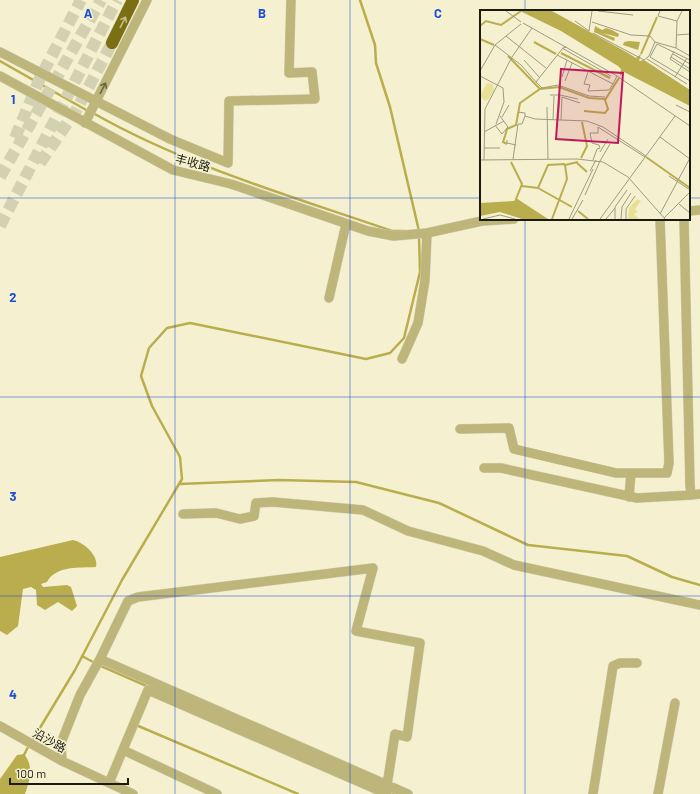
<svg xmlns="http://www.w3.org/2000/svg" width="700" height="794" viewBox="0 0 700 794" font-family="Barlow,'Noto Sans SC',sans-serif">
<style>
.water{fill:#b9ad4e}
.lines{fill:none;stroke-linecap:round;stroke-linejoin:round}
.stream{stroke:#b9ad4e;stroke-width:2.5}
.highway-tunnel{stroke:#d4d1b3;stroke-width:12;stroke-dasharray:12 6;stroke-linecap:butt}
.minor-casing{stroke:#d2cfb1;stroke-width:10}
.highway-casing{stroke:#d2cfb1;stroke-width:13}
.minor{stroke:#bdb579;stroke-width:9}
.highway{stroke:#7a6f12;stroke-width:12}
.oneway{stroke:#c4bd84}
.oneway2{stroke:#6c6844}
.grid{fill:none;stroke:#1d4ed8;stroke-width:1;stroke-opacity:0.55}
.labels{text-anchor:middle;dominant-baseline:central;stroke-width:3;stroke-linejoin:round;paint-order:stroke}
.street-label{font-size:12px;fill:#1b1a0e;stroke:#f5f1d0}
.inset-river{fill:none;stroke:#b9ad4e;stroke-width:2}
.inset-road{fill:none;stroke:#9e9b82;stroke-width:1}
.view{fill:#c2185b;fill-opacity:0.15;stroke:#c2185b;stroke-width:2}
.inset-edge{fill:none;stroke:#1b1a0e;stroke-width:2}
.grid-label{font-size:13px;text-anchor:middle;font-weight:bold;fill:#1d4ed8;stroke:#f5f1d0;stroke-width:3;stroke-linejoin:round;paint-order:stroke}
</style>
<rect width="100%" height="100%" fill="#f5f1d0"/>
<path class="water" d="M73,540c10,2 26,15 23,27 -16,1 -40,-2 -49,15l-6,2 2,3 24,-2 4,2 6,19 -5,5 -14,-9 -13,8 -8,-5 -1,-15 -5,-3 -8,2 -5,37 -11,9 -7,-4v-74z
M24,754c10,12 6,26 1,40h-25v-15l17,-24z"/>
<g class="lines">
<path class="stream" d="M360,0l15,45 1,18 14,44 29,124
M0,61l88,50
M93,113c93,53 198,83 299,118h13
M179,484l100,-4 77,2 83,21 89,42 99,11 45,21 28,8
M82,656l11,6
M101,666l48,21
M136,725l162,69
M32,741l43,-71 47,-90 60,-101 -2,-22 -28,-51 -11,-30 8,-28 18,-20 23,-5 176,36 24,-6 14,-15 16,-66 -1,-36
M23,757l6,-12
M388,791l7,3"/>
<path class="highway-tunnel" d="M15,138l25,-60 41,-78
M40,163l37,-54 35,-66
M0,177l101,-177
M0,226l117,-226"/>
<g class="minor-casing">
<path id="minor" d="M0,52l170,87 58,24 1,-62 86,-2 -3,-27 -23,1 2,-73
M0,76l173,94 58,14 137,47 26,5 33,-3 55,-12 32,-2
M85,123l62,-123
M689,211l11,-1
M684,219l6,266 1,10 9,-1
M329,298l17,-74
M402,359l16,-36 7,-43 2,-47
M460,429l49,-1 5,21 102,24h51l2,-10 -9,-244
M484,468h17l136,30 54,-3
M629,497l2,-24
M183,514l33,-1 24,6 14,-3 2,-13 17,-1 90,8 45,21 75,20 31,14 186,40
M100,659l28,-58 10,-4 235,-29 -17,63 64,12 -13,94 -12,-3 -8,51
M0,726l62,35 71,33
M123,750l94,44
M62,761l-1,-18 19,-48 20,-36 308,135
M109,783l39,-93 239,104
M593,794l20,-128 7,-3h17
M658,794l17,-91"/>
</g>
<g class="highway-casing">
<path id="highway" d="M112,43l21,-43"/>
</g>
<use href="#minor" class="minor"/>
<use href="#highway" class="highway"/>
</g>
<defs><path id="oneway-shaft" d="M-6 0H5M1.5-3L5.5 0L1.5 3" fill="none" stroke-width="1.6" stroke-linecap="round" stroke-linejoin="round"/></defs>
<use class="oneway" href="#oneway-shaft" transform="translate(123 22) rotate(-63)"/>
<use class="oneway2" href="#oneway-shaft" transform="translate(103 88) rotate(-63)"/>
<path class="grid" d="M175,0v794M350,0v794M525,0v11M0,198h481M689,198h11M525,219v575M0,397h700M0,596h700"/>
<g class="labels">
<g class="street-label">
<text transform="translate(193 162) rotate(15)">丰收路</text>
<text transform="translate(50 740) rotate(29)">沿沙路</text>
</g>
</g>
<g transform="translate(480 10)">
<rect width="210" height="210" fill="#f5f1d0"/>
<path d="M7,73l6,1 1,6 -5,9 -4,2 -5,-5zM157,189l4,2 -6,8 3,3 -4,2 5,5h-11l1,-11z" fill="#e9e095"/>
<path d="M40,1h32l76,42 8,5 5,-4 -2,7 5,-1 46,30v16l-66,-34 -4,4 1,-7 -3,-3 -57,-35zM115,16l7,4 4,-2 6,2 7,4 -1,3 -16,-4 13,5 -1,3 -20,-9zM149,31l11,1 -2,8 -15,-5 1,-3zM36,188l32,21h-26l-22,-7 -20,4v-13l34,-2z" fill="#b9ad4e"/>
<path class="inset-river" d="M0,16l6,-5 15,4 20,-14M0,29l14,6M54,32l22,12M81,43l49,25M161,44l16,-37M28,46l32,33M104,101l21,2 3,-4 -3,-9 14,-22M27,134l-4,-2 2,-6 2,-7 9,-4 4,-22 20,-14 19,-2 30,11 16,1M166,147l44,31M101,148l6,-12 -5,-24M31,152l11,22 -6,15M97,153l10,9M42,176l16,2 10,-23 17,-1M58,178l34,19M98,201l10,8M72,209l15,-40 -2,-14 13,-3"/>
<path class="inset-road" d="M26,1l15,11M118,1l35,4M180,1l-2,5 19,5M95,11l14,10 3,-20M112,12l39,13 19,1 5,6 21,6 14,8M43,13l94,53 73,50M113,23l51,27 5,-4 6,-14M196,25l14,-1M26,26l40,32M15,35l26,20 15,17 27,-34 4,-1M82,38l49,28M196,38l1,-27 5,-10M194,41l-4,8 20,13M193,44l17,10M77,45l56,29 4,-8M191,47l19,12M167,49l40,25M44,50l15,17M210,50l-33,-16 -7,13 40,24M0,61l15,-26 26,-21M108,62l-4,12 6,1 -2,6 21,-1 4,-6M0,66l23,12 1,14 -8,22M82,67l5,-17M195,67l12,-19M85,71l7,-18M56,72l6,6 16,-3 31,11 16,1M70,85h10l-2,25M80,85l18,4M196,95l14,7M67,97l1,52M38,102l7,1v3l10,3 52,2 16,6 43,29M22,107l7,-12M73,110l1,-24M81,110l1,-23 18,6M15,115l7,9 6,-7 -8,-11M4,122l20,-11M180,127l30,22M27,130v3l9,2M4,138h16M120,142l8,-13M33,149l5,-35h4l3,-8M0,150l97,-1 26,3 25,15 37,42M4,150l1,-51 27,-52 20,-29M113,150l4,-11 3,-1 -1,-3 -7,-2 -2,-10h8v-6l47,30M120,151l10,-17M110,161l6,-11M189,166l21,14M105,185l15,-34M199,194l11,9M180,204l30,-56M184,208l26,-26M3,209l17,-4 15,4M89,209l24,-50M92,209l11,-19M120,209l75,-103M126,209l9,-11M135,209v-12l12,-17M141,209l1,-12 9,-14M146,209v-10l9,-13"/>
<path class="view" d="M81,59l62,4 -5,70 -62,-4z"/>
<rect width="210" height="210" class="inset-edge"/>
</g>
<g class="grid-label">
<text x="88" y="18">A</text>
<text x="262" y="18">B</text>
<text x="438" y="18">C</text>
<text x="13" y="104">1</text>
<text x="13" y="302">2</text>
<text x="13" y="501">3</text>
<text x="13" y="699">4</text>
</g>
<path d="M10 778v6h118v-6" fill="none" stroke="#1b1a0e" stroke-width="2"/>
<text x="16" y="778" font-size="12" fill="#1b1a0e" stroke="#f5f1d0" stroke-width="3" paint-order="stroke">100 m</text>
</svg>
